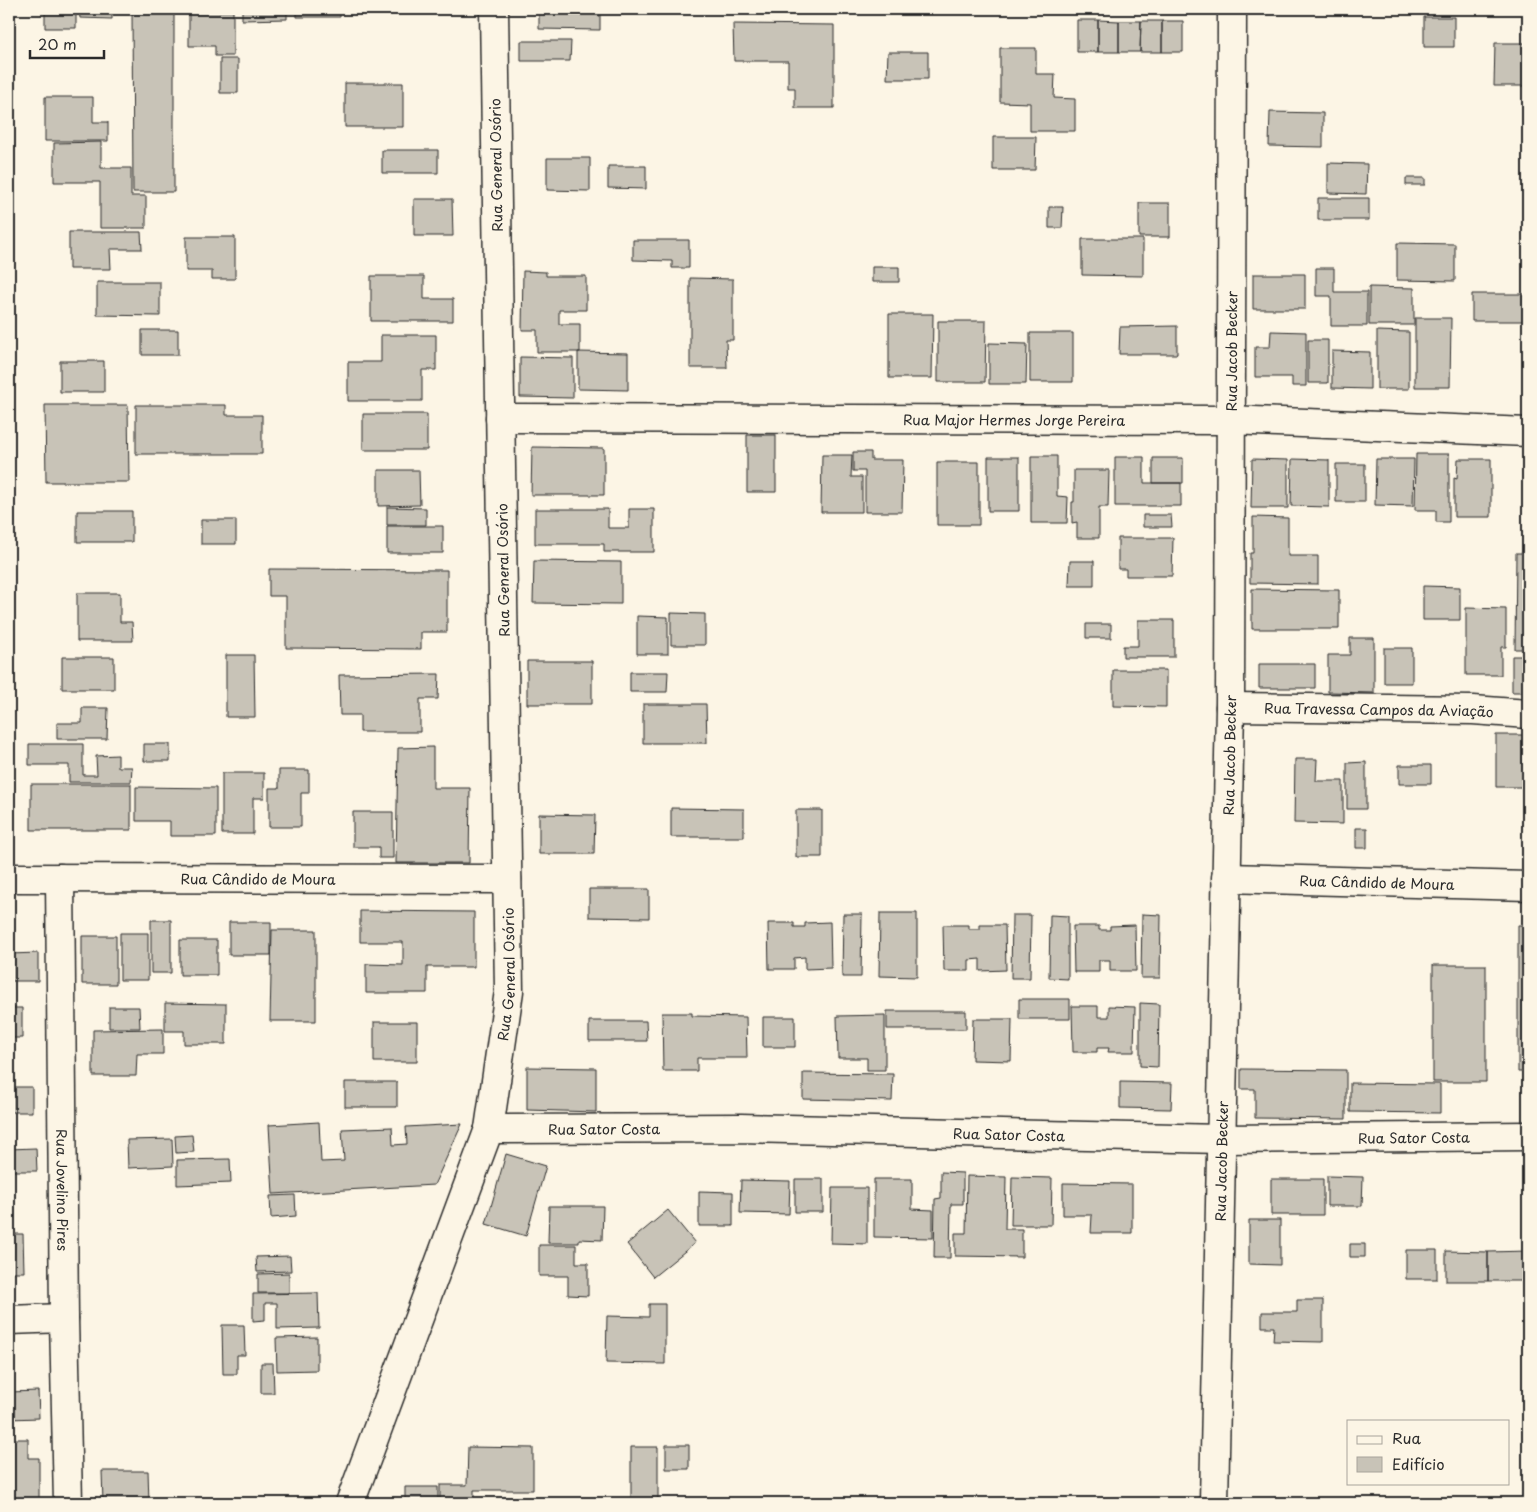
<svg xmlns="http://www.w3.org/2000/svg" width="1537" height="1512" viewBox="0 0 1537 1512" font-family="'Playpen Sans',sans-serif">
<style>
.building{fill:#c8c3b7;stroke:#2b2b2b}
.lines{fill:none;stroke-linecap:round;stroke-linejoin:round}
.street-casing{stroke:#2b2b2b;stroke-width:31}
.secondary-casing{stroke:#2b2b2b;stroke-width:31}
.street{stroke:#fcf5e5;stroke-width:28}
.secondary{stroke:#fcf5e5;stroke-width:28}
.labels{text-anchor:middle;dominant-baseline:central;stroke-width:5;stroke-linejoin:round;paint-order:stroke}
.street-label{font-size:14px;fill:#2b2b2b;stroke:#fcf5e5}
</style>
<rect width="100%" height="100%" fill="#fcf5e5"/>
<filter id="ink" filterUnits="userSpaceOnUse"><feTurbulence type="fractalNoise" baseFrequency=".02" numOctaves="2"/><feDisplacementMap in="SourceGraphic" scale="10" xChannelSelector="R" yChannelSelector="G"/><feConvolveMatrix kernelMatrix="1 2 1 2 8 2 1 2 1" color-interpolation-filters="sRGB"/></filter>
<g filter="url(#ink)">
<path class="building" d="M45,9h31v19h-31z
M79,9h33v10l-32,-1z
M132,9h42v183h-41z
M242,9h45v10l-45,1z
M297,9h43v8h-43z
M539,9h61v21l-61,-1z
M189,11h44v45h-18v-10h-26z
M1424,17h30v30h-30z
M1077,20h21v32h-21z
M1098,20l21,1v31h-21z
M1119,21h22l-1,31h-21z
M1141,21h21v31h-22z
M1162,21h21v31h-21z
M733,24l101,1v83h-39v-20h-7v-27h-54z
M521,41h50l-1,20h-49z
M1495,43h33v43h-34z
M1000,48h36v26h19l-1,24 21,1v32h-45v-28l-30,-1z
M888,52h40v27h-41z
M220,59h18v34h-18z
M345,83h58v44h-58z
M45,97h48v25h15v19h-63z
M1270,112l53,1v34l-54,-1z
M993,137h43l-1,33h-42z
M101,142v26h30v28h15v32h-46v-46h-46v-39z
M382,150h56v23h-56z
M547,158h43v33l-43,-1z
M1328,163l39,1 -1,30 -38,-1z
M608,166h38v23l-38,-1z
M1406,178h19v7h-19z
M1318,198h51v22h-51z
M414,199h38l1,37h-39z
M1139,203h31v34h-31z
M1049,207h14l-1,21h-13z
M69,232h72l1,17h-32l1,20h-42z
M186,237h49v42h-23v-8h-26z
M1082,239h61v37l-61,-1z
M633,240h56v28h-17v-7l-39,-1z
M1397,243l58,1v37l-58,-1z
M872,267h27v15h-27z
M1316,268h18v24h33v34h-36v-30h-15z
M523,271l23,1v4h40v34h-27v14h21v28h-43v-22h-15z
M1253,274h52v35h-52z
M371,276h53v23h29v22h-82z
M690,278l43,1v61h-7l1,28h-37z
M97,282h63v34l-63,-1z
M1369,287l45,1v37h-45z
M1472,294h53v27h-53z
M889,314h44l-1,64h-43z
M1415,318h36l-1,69h-35z
M938,321h48l-1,61h-47z
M1177,326v28h-58l1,-27z
M142,330h36v25h-36z
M1271,331l35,1v54h-14v-9h-37v-30h15z
M1377,331l32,1v57h-32z
M1030,333h43v49h-43z
M381,335h55v35h-14v31h-74v-39h33z
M1308,340h20v43h-20z
M989,343l38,1 -1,40h-37z
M1332,351l38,1v37l-38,-1z
M578,352l50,1v37l-50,-1z
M520,357l53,1v40l-53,-1z
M60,361h44v31h-44z
M45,405h83l1,77h-83z
M136,405h90v10h36v39h-126z
M363,414h64v36h-64z
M747,435h29v57h-29z
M532,447l72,1v47h-73z
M853,452h18v8h32l-1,52h-37v-41h-12z
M1416,454h33v68h-13v-12h-21z
M822,455h30l-1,22h11v35h-41z
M1031,456h26v40l11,1 -1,26h-36z
M988,457h31v54h-31z
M1115,457h29v26h37v23h-66z
M1153,458h30v25h-30z
M1252,459l36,1v48h-37z
M1292,459l37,1v47l-38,-1z
M1376,459h38l-1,47 -38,-1z
M1458,459h33v58h-37v-39l3,1z
M937,462h42v63h-42z
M1336,464h29v38h-29z
M378,470h41l1,35 -42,1z
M1074,470h35l-1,37h-9v31h-22v-16l-5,1v-21h2z
M387,507l39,1v17h-39z
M535,509h73v19h21v-19h25v43h-50v-8h-69z
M77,511h55v31h-55z
M1143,515h28l1,12h-29z
M1253,517l35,1v38h30v28l-68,-1v-30h3z
M201,520h35v24h-35z
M387,526h56v27h-56z
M1118,538h55l-1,38h-46v-7h-8z
M1516,553h12v96h-13z
M534,561l87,1v42l-88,-1z
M1070,561h24v25h-25z
M269,569l178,1v62h-26v17l-135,-1v-52h-17z
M1423,586l37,1v33h-37z
M1252,589l87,1v39h-87z
M77,593h43v29h12l1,19h-56z
M1466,608l40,1v38h-5v28h-35z
M671,613l34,1v31h-34z
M637,616l31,1v37h-31z
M1138,620h36v37h-51v-11h15z
M1086,624h25v14h-25z
M1350,638h24v55l-46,-1v-37h22z
M1384,648h28v35h-28z
M226,655h28l1,62h-29z
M1512,656h16v36h-16z
M62,657h52v32h-52z
M527,661h65v43h-65z
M1259,664h56v24h-56z
M1113,670h53v37l-53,-1z
M630,672h38l-1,20h-37z
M439,674l-1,25h-18v33h-60v-17h-20l-1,-40z
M643,704h63l1,39h-64z
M82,708h26l-1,31h-50v-16h25z
M1496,735h32v52h-32z
M29,744h54v31h14l-1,-19 22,-1v12h14l-1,15h-62v-17h-40z
M144,744h26v17h-26z
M433,747v41h37l-1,75h-73l2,-115z
M1295,759h22l-1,22h27v43l-49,-1z
M1366,762v47h-19v-46z
M1399,765h32v19h-32z
M279,770h30v23h-8v34h-32v-39h10z
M222,773h42v25h-11v36h-31z
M31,784h100v46h-100z
M136,787l80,1v48h-46v-15h-34z
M671,808l73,1v28h-73z
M796,810h26v47h-26z
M353,812h40v46h-14v-11h-26z
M539,814l56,1 -1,39h-55z
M1356,828h11v20h-11z
M589,889h60v29l-60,-1z
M360,911l114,1v55h-47v26h-61v-29l37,1v-23h-43z
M880,913h37v64l-38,-1z
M843,914h19l-1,63h-19z
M1142,914l19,1 -1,63h-19z
M1012,915h19l-1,63h-19z
M1050,915l18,1v63l-19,-1z
M151,920h20v53h-20z
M229,922h42v33h-42z
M830,922l1,46 -26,1v-12l-11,1v11h-25l-1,-46h26v4h11v-4z
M943,925h26v4h11v-4h25l1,45 -26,1v-12l-11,1v11h-25z
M1135,925l1,46h-26v-11h-11v12h-25l-1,-46h26v4h11v-4z
M1518,925h10v147h-10z
M272,930h44v91h-46z
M120,933h28v47h-28z
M82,936h34v48h-34z
M180,940h37v35h-37z
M38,953v28h-29v-27z
M1433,965h53v117h-53z
M1019,999h51v20h-51z
M165,1003l61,1v40h-42v-13h-19z
M1140,1003l19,1 -1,63 -18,-1z
M1072,1006h26v11h11v-11l26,1 -1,45h-26l1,-4h-12v4h-24z
M109,1007h30l1,21h-31z
M9,1008h13v30h-13z
M887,1011h79v18h-79z
M662,1013h30v3l54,1 1,41h-50v13h-34z
M885,1015v55h-18v-12h-29l-1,-42z
M763,1017h32v30h-32z
M973,1019h39l-1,42 -39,-1z
M589,1021h57l1,20h-58z
M374,1022h43v40h-43z
M163,1029v25h-26l-1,22h-43v-46z
M527,1067l69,1v44l-69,-2z
M1241,1069l105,1v49l-91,-1v-29h-14z
M803,1073l90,1 -1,27 -89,-2z
M345,1082h52v25h-52z
M1120,1082l52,1 -1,26 -51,-1z
M1350,1083l90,1v29l-90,-1z
M9,1087h23v25h-23z
M319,1122l2,40 23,-1 -2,-32 50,-2 1,18 14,-1 -1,-17 56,-3 -28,61 -161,9 -4,-69z
M192,1135l2,17 -18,1 -1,-17z
M172,1139l1,27 -45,2 -1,-28z
M36,1148l1,23h-28v-22z
M506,1154l40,12 -20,70 -40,-12z
M230,1159l1,24 -54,2v-25z
M941,1172l22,1v31h-12l-1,54h-16l1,-59 6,-1z
M967,1176l39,1 -1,52h17v28l-67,-1v-23h11z
M1327,1176l36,1 -1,29h-35z
M1012,1177l40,1 -1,47h-40z
M795,1179h28v33h-28z
M874,1179h38v30l21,1v28l-59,-1z
M1271,1179h52v36h-52z
M741,1180l49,1 -1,33 -49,-1z
M1063,1183l69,1v49h-41l1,-18h-29z
M832,1188h35v56l-36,-1z
M699,1191l34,1v34h-34z
M295,1195l1,21 -25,2 -1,-22z
M549,1206h54l-1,34 -23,-1v4h-31z
M668,1210l27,33 -42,34 -26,-33z
M1249,1220h31v45l-31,-1z
M9,1234h14l1,38h-15z
M1350,1244h15v13h-15z
M539,1245h37v18h12v33l-20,-1v-19h-29z
M1406,1250h31v29h-31z
M1446,1251l42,1v29h-42z
M1528,1251v30h-40v-29z
M290,1256l1,15 -34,1 -1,-15z
M289,1273v20h-31v-19z
M318,1293l1,35 -42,1v-26h-12v17l-12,1v-27z
M1297,1300h26v42l-50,-1 1,-14h-12v-15h35z
M649,1304h16v60l-59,-1 1,-47 42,1z
M222,1325h22l1,30h-8v19h-14z
M317,1337v33l-40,1 -1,-33z
M261,1363h12l1,30h-13z
M38,1391l1,27 -30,1v-27z
M9,1439h19v19h11v45h-30z
M666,1445h23v24h-23z
M468,1447l65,1v42h-59v13h-34v-18h27z
M631,1447h27v56h-27z
M102,1471h46l1,32h-46z
M405,1487h33v16h-33z"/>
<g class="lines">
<g class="street-casing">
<g id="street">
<path id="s1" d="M500,418l730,2 298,12"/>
<path id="s2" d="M1230,707l243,3 55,4"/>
<path id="s3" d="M60,878l4,440 4,185"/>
<path id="s4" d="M1226,878l302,8"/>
<path id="s5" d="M489,1129l252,-1 480,11 307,-3"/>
<path d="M9,1320l55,-2"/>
<path id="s6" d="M1214,1503l16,-796 2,-698"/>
</g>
</g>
<g class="secondary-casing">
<g id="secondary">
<path id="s7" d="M9,878l498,1"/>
<path id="s8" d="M350,1503l139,-374 20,-138 -15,-982"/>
</g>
</g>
<use href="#street" class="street"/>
<use href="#secondary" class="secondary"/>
</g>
</g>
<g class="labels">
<g class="street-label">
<text transform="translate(496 165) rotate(-91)">Rua General Osório</text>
<text stroke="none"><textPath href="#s6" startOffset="1152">Rua Jacob Becker</textPath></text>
<text stroke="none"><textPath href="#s1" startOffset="514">Rua Major Hermes Jorge Pereira</textPath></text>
<text transform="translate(503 570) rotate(-91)">Rua General Osório</text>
<text stroke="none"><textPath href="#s2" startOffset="149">Rua Travessa Campos da Aviação</textPath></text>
<text stroke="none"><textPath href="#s6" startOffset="748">Rua Jacob Becker</textPath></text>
<text stroke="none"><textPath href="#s7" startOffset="249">Rua Cândido de Moura</textPath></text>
<text stroke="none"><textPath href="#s4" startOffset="151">Rua Cândido de Moura</textPath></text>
<text stroke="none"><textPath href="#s8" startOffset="555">Rua General Osório</textPath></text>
<text stroke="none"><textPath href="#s5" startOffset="115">Rua Sator Costa</textPath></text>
<text stroke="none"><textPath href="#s5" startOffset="520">Rua Sator Costa</textPath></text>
<text stroke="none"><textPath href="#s5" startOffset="925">Rua Sator Costa</textPath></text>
<text stroke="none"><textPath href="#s6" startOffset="342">Rua Jacob Becker</textPath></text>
<text stroke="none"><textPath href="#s3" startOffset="312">Rua Jovelino Pires</textPath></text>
</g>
</g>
<rect width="1537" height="1512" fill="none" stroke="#fcf5e5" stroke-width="30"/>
<rect x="15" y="15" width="1507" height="1482" fill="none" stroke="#2b2b2b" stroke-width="2" filter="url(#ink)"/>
<rect x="1347" y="1420" width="162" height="65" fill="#fcf5e5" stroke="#a8a49b"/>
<rect x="1357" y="1436" width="25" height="8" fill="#fcf5e5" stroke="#a8a49b"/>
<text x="1392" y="1444" font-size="15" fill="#2b2b2b">Rua</text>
<rect x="1357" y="1457" width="25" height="15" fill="#c8c3b7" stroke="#a8a49b"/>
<text x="1392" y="1470" font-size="15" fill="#2b2b2b">Edifício</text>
<path d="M30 50v8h74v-8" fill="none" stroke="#2b2b2b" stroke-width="2.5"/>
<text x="38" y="50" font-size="15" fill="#2b2b2b" stroke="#fcf5e5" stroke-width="4" paint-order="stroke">20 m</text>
</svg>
